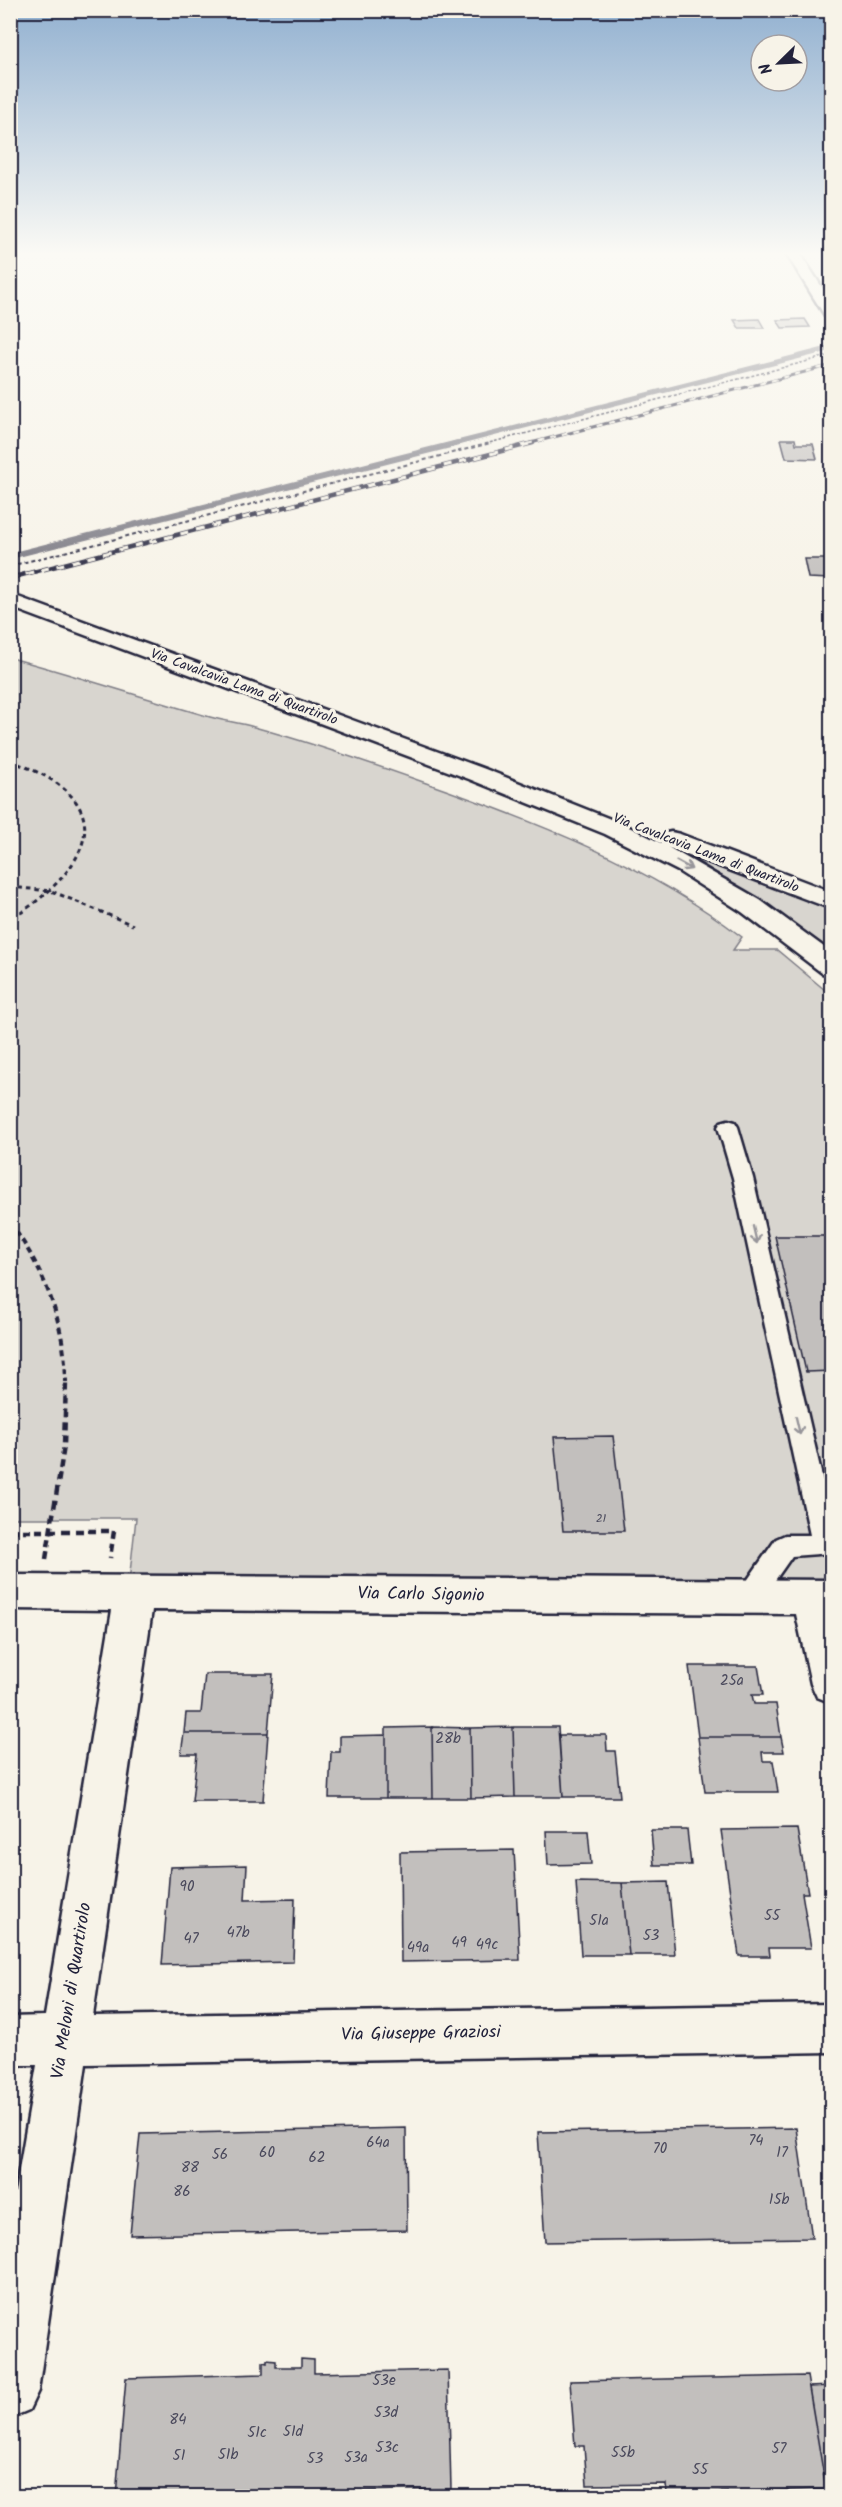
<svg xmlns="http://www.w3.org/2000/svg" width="842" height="2507" viewBox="0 0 842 2507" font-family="Kalam,sans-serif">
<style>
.green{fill:#d8d5cf;stroke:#7d7c85;stroke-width:1.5}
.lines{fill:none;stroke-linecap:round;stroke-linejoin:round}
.stream-far1{stroke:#76747f;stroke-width:5}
.stream{stroke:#76747f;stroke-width:6}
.building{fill:#c2bfbd;stroke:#22223b;stroke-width:1.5}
.service-casing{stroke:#22223b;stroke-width:5}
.minor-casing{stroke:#22223b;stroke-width:5}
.primary-casing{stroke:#22223b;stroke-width:5}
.path-far4{stroke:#22223b;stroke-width:1.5;stroke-dasharray:3 2;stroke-linecap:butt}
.path-far3{stroke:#22223b;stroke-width:2;stroke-dasharray:4 3;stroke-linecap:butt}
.path-far2{stroke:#22223b;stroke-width:3;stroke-dasharray:4.5 4;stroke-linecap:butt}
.path-far1{stroke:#22223b;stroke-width:4;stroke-dasharray:6 4.5;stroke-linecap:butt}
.path{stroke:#22223b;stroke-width:4.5;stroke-dasharray:8 5;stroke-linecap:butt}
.service{fill:#f7f3e8;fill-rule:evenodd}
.minor{fill:#f7f3e8;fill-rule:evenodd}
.primary{fill:#f7f3e8;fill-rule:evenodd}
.rail-far1-casing{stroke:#22223b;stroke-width:3}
.rail-casing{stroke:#22223b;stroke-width:4.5}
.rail-far1{stroke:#f7f3e8;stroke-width:2;stroke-dasharray:6;stroke-linecap:butt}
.rail{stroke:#f7f3e8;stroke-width:3;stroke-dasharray:8;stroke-linecap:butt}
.oneway{stroke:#97959a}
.labels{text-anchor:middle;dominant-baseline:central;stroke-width:6;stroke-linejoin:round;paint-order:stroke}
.number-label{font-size:12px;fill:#4a495c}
.far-street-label{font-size:14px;fill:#22223b;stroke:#f7f3e8}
.near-number-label{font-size:15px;fill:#4a495c}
.near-street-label{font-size:18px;fill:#22223b;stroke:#f7f3e8}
</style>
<rect width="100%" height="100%" fill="#f7f3e8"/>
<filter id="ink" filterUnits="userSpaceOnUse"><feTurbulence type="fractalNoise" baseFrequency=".0167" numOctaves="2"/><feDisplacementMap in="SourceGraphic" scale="12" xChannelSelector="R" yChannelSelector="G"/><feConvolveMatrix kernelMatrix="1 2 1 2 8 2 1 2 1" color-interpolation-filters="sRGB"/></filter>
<g filter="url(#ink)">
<path class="green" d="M11,658c67,18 132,40 199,59 15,4 30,6 44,10 58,16 116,36 172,56 111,39 222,82 316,154l-9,13h44l54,45v586l-702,1 7,-64h-125z
M684,852l147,57v45l-56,-43z"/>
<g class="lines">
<path class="stream-far1" d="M453,444l379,-96"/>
<path class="stream" d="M10,556l448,-113"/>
</g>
<path class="building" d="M759,319l5,9h-25l-5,-8z
M805,319l5,8 -28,1 -5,-8z
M781,439h14l1,5h17l4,15 -31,-1z
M804,559h23l4,20 -23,-1z
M775,1236h57v135l-26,1z
M613,1436l11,95h-61l-9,-94z
M689,1666h69l5,29h-11l2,9h22l5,33h-83z
M205,1674h68l-5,59h-84l2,-20h15z
M432,1727l38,1 1,70h-38z
M432,1727l1,71h-47v-70z
M513,1727l2,70 -44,1 -1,-70z
M513,1727h45l5,70h-48z
M184,1733h84l-5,68h-71l5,-47h-16z
M386,1735v63h-57l2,-46h9v-16z
M559,1735h47l1,16h8l5,46h-57z
M698,1737h83l3,15h-22l1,9h10l5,31h-73z
M797,1829l11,64h-6l9,55h-42l1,8h-31l-18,-126z
M651,1830h36l4,35h-37z
M546,1831h42l3,33 -43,1z
M514,1850l6,110 -119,2 -1,-110z
M247,1865l-2,35 50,-1 -2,63 -131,3 8,-98z
M576,1882l46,1 7,72h-48z
M668,1882l7,73h-46l-7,-72z
M406,2128l1,102 -277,5 10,-101z
M796,2128l16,110 -267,4 -7,-110z
M301,2359l13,1v13l134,-3 3,119 -335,7 10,-118 137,-4v-12l4,1v-3l9,1v6h25z
M807,2376l19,113 -159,5 -1,-10 -79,1 -3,-39h-9l-5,-65z
M832,2386v102l-6,1 -17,-102z"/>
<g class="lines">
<g class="service-casing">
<path id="service" d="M728,1120l7,2 3,5 15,51 79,342v33l-40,3 -35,50 -9,3 -9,-3 -4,-8 41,-59 9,-4h25l-77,-357 -15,-51 3,-5z"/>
</g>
<g class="minor-casing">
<path id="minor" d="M786,253h14l32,50v17l-7,-4z
M10,1575l822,5v123l-15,-6 -6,-13 -15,-70 -644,-4 -59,406 739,-12v48l-746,12 -48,327 -9,19 -19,8v-196l27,-157h-27v-48l35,-1 67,-406 -102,-1z"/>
</g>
<g class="primary-casing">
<path id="primary" d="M10,594l475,175 138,55 38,19 -2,-4 3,-5 9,-2 9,2 152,58v17l-164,-62 92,53 72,53v22l-10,-2 -80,-61 -64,-41 -73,-37 -136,-55 -459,-172z"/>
</g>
<path class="path-far4" d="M485,444l347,-89"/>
<path class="path-far3" d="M10,566l481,-123"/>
<path class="path-far2" d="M10,761c115,39 83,106 0,159
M10,887l41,4 82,34"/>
<path class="path-far1" d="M10,1223c35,47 55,100 56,159"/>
<path class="path" d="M10,1531h104l-4,27
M46,1559l18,-113 2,-65"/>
<use href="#service" class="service"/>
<use href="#minor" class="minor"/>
<use href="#primary" class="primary"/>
<g class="rail-far1-casing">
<path id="rail-far1" d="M527,444l305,-79"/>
</g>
<g class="rail-casing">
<path id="rail" d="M10,578l523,-135"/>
</g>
<use href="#rail-far1" class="rail-far1"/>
<use href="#rail" class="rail"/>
</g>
<defs><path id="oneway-shaft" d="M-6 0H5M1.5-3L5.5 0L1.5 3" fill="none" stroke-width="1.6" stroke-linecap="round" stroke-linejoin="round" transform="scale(1.5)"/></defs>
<g class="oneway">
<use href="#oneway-shaft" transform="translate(684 865) rotate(29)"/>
<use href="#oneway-shaft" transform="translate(755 1235) rotate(77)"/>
<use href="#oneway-shaft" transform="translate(798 1426) rotate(77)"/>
</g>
</g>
<linearGradient id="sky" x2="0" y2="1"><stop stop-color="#91b0d0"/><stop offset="0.42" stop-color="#fbfaf5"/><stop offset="1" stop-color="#fbfaf5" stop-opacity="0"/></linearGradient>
<rect width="842" height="604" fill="url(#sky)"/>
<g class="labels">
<g class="number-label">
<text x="601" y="1518">21</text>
</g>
<g class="far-street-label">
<text transform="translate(244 687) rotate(20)">Via Cavalcavia Lama di Quartirolo</text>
<text transform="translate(706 853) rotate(21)">Via Cavalcavia Lama di Quartirolo</text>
</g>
<g class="near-number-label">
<text x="732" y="1681">25a</text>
<text x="448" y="1739">28b</text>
<text x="187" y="1887">90</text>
<text x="772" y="1916">55</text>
<text x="599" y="1921">51a</text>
<text x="238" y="1933">47b</text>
<text x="651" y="1936">53</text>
<text x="191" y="1939">47</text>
<text x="459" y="1943">49</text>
<text x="487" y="1945">49c</text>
<text x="418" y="1948">49a</text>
<text x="756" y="2141">74</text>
<text x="378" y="2143">64a</text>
<text x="660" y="2149">70</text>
<text x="267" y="2153">60</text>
<text x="782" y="2153">17</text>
<text x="220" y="2155">56</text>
<text x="317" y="2158">62</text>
<text x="190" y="2168">88</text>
<text x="182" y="2192">86</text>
<text x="779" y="2200">15b</text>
<text x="384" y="2381">53e</text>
<text x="386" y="2413">53d</text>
<text x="178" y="2420">84</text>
<text x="293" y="2432">51d</text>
<text x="257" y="2433">51c</text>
<text x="387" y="2448">53c</text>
<text x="779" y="2449">57</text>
<text x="623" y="2453">55b</text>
<text x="228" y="2455">51b</text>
<text x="179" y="2456">51</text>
<text x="356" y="2458">53a</text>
<text x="315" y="2459">53</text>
<text x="700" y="2470">55</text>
</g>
<g class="near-street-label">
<text transform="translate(421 1595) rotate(1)">Via Carlo Sigonio</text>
<text transform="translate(72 1991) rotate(-81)">Via Meloni di Quartirolo</text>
<text transform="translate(421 2034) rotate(-1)">Via Giuseppe Graziosi</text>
</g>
</g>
<rect width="842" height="2507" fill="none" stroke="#f7f3e8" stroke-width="36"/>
<rect x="18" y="18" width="806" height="2471" fill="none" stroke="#22223b" stroke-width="2" filter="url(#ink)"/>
<g transform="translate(779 63) rotate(246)"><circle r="28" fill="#f7f3e8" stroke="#a29fa3" stroke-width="1.5"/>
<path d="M0-4.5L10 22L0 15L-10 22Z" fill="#22223b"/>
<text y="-9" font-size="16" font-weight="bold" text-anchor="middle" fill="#22223b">N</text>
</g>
</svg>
